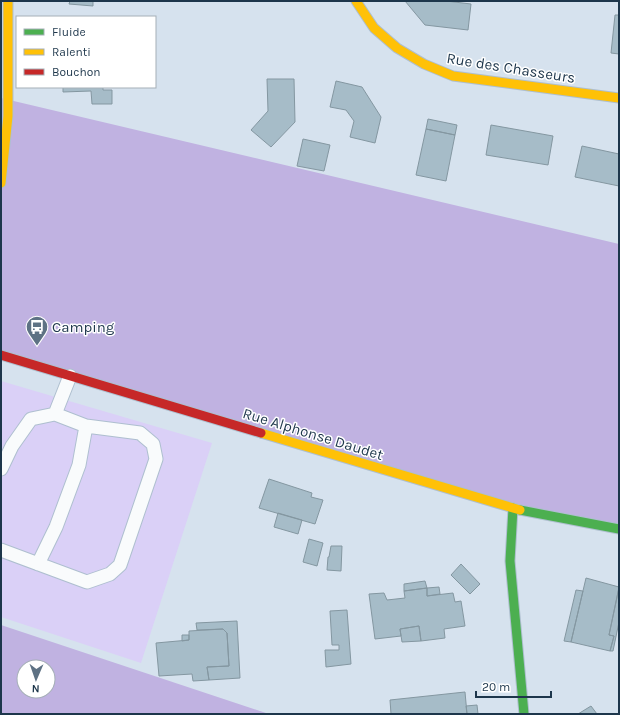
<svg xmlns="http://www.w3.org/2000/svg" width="620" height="715" viewBox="0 0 620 715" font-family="Karla,sans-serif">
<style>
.green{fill:#dad0f7}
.forest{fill:#c0b2e1;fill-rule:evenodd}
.building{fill:#a6bcc8;stroke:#8497a1}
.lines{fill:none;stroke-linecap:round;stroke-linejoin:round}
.lane-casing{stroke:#aebfcf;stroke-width:15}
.fast-casing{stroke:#aebfcf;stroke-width:11}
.slow-casing{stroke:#aebfcf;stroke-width:11}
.jam-casing{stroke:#aebfcf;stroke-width:11}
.lane{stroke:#f9fbfc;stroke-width:13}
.fast{stroke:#4caf50;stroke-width:9}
.slow{stroke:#ffc107;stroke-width:9}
.jam{stroke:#c62828;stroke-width:9}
.labels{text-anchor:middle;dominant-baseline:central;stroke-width:3;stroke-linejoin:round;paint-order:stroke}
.street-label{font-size:15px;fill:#1d364b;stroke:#fff}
.poi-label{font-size:15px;fill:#1d364b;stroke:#fff;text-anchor:start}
</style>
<rect width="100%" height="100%" fill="#d6e2ee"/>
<path class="green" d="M1,381l211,62 -71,220 -140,-46z"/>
<path class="forest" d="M1,98l618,146v281l-92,-11 -526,-164z
M1,625l268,89h-268zM24,667h24v24h-24z"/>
<path class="building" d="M70,1h23v5l-24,-2z
M405,1h41l25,3 -3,26 -43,-5z
M615,15h4v39l-8,-1z
M267,79h27l1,43 -24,25 -20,-17 17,-19z
M336,81l26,6 19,30 -6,26 -25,-6 4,-16 -8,-11 -16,-3z
M63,87h40v3h9v14h-20l-1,-13 -28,1z
M428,119l29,6 -2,10 -29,-6z
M491,125l62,11 -5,29 -62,-10z
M426,129l29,6 -9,46 -30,-6z
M303,139l27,6 -6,26 -27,-5z
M582,146l37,8v32l-44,-9z
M269,479l43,14 -1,4 12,3 -8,24 -56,-16z
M278,513l24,7 -4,14 -24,-7z
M309,539l14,4 -6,23 -14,-4z
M331,546h11l-1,25 -14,-1 1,-13h1z
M461,564l19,20 -10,10 -19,-19z
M586,578l33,9 -10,48 5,1 -4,15 -39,-9z
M425,581l2,7 -23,3v-7z
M439,587l1,7 -13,2v-8z
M427,588v8l26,-3 2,9 6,-1 4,25 -21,3 1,9 -24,3 -2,-15 -19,3 1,7 -26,3 -6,-45 15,-1 3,7 18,-2 -1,-7z
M619,588v34l-6,29h-3l4,-15 -5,-1z
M576,590l7,1 -12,51 -7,-1z
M347,610l4,54 -25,3 -1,-17h14v-5h-7l-2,-34z
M237,621l3,57 -31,2 -2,-13 22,-1 -2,-33 -4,-4 -26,1 -1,-7z
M419,626l2,15 -19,1 -2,-13z
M223,629l4,4 2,33 -22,1 2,13 -16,1 -1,-7 -33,2 -3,-33 33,-3v-9z
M182,635h7v5l-7,1z
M465,692l2,22h-76l-1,-14z
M477,705l1,9h-11l-1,-8z
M591,706l6,8h-19z"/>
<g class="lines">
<g class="lane-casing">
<path id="lane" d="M55,414l15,-38
M1,469l11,-23 19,-27 24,-5 31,12 54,7 13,11 3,15 -36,106 -10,9 -23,8 -86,-32
M38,564l18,-37 23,-62 7,-39"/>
</g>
<g class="fast-casing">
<path id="fast" d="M513,508l-3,53 14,153
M520,510l99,19"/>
</g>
<g class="slow-casing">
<path id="slow" d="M356,1l18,27 23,20 27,16 29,12 166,22
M1,183l7,-67v-115
M261,433l259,77"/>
</g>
<g class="jam-casing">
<path id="jam" d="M1,355l260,78"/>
</g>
<use href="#lane" class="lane"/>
<use href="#fast" class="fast"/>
<use href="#slow" class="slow"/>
<use href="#jam" class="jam"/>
</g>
<defs>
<g id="bus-pin" transform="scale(1.15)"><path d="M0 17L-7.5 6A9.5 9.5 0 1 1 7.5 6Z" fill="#5e7284" stroke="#fff"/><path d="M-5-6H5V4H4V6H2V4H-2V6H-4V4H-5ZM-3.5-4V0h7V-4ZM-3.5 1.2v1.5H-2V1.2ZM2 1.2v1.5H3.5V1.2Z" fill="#fff"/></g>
</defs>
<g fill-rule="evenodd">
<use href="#bus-pin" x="37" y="327"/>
</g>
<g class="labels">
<g class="street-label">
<text transform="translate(511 68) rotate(9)">Rue des Chasseurs</text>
<text transform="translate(313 434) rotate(17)">Rue Alphonse Daudet</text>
</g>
<g class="poi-label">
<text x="52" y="327">Camping</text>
</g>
</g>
<rect width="620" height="715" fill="none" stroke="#1d364b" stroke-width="4"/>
<rect x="16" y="16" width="140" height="72" fill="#ffffff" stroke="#a5afb7"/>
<rect x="24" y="29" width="20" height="6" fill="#4caf50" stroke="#a5afb7"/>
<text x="52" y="36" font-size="12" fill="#1d364b">Fluide</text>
<rect x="24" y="49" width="20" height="6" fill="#ffc107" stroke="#a5afb7"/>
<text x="52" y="56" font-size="12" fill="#1d364b">Ralenti</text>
<rect x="24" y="69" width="20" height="6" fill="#c62828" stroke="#a5afb7"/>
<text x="52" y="76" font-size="12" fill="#1d364b">Bouchon</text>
<g transform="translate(36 679) rotate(182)"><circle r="19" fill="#ffffff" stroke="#a5afb7"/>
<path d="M0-3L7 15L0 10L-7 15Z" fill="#5e7284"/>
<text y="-6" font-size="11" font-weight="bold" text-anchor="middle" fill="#1d364b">N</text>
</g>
<path d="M476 691v6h75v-6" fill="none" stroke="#1d364b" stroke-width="2"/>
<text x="482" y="691" font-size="12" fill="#1d364b" stroke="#ffffff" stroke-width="3" paint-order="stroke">20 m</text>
</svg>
